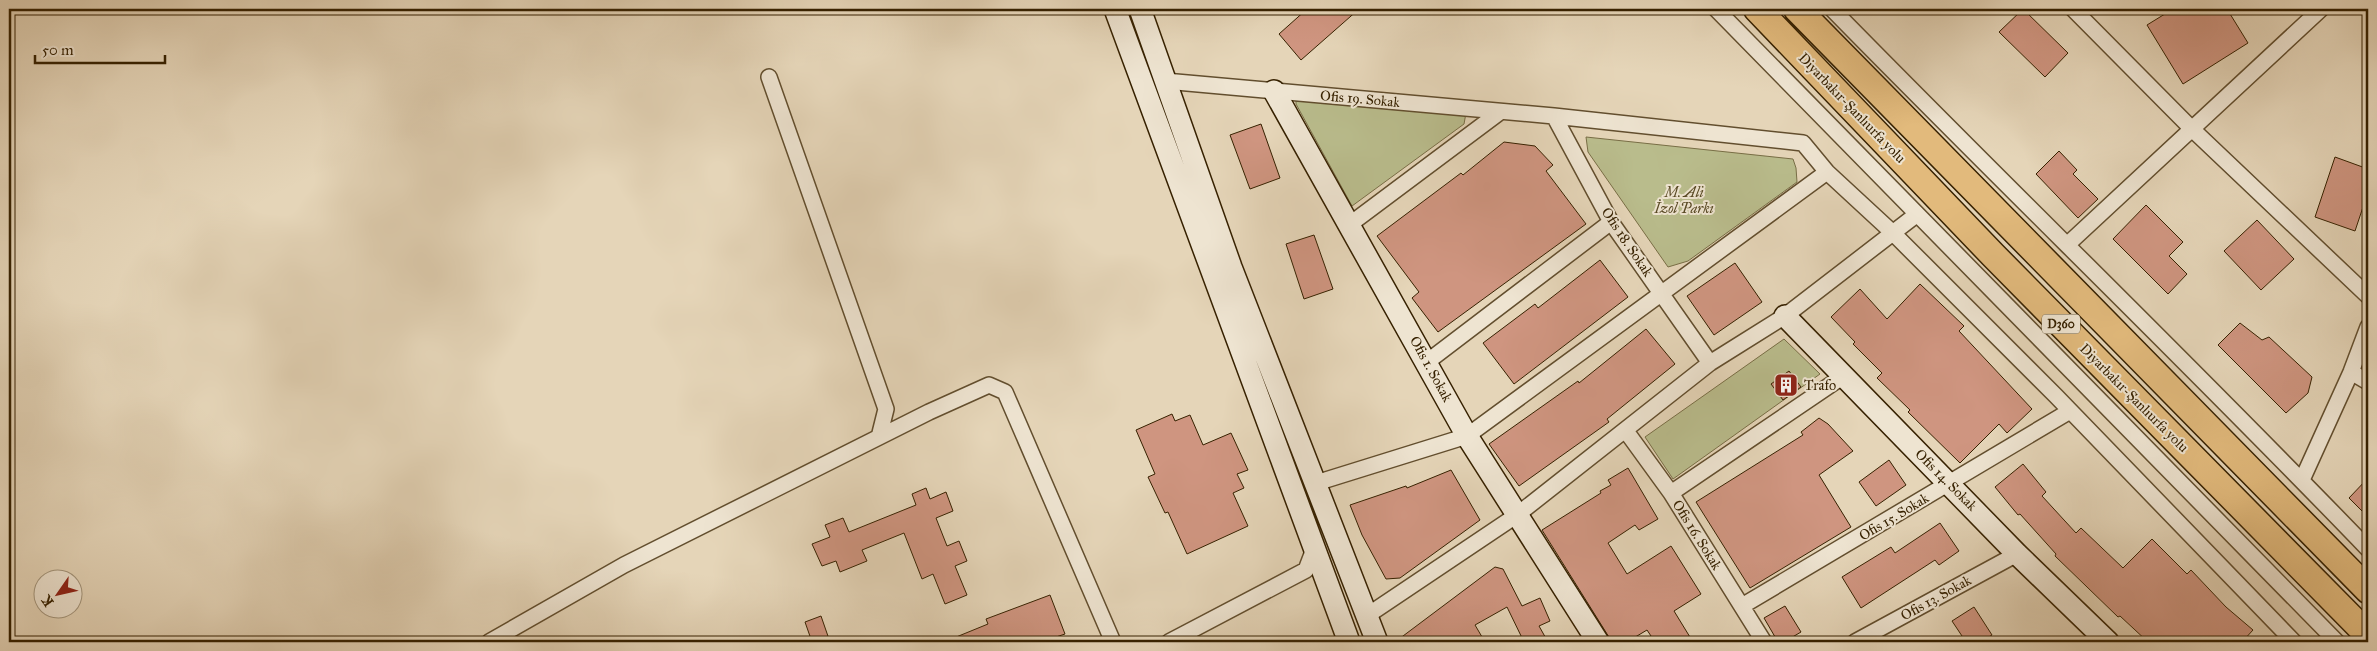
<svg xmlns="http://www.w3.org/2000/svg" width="2377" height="651" viewBox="0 0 2377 651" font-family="'IM FELL Great Primer',serif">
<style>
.green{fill:#b9bc8c;stroke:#786e46}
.building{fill:#cf9580;stroke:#362100}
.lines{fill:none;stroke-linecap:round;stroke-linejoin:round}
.lane-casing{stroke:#624e2e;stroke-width:10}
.street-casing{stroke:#624e2e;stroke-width:18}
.secondary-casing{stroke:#362100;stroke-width:24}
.highway-casing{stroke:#362100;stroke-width:29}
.lane{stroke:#eee4d1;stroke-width:8}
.street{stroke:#eee4d1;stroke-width:15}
.secondary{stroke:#eee4d1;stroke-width:21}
.highway{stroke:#e2ba7c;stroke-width:26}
.labels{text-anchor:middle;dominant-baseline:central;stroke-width:4;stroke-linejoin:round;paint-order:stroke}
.shield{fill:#eee4d1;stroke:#6d5c3f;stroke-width:1}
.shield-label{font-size:12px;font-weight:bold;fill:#362100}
.street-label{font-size:14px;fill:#362100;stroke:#eee4d1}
.park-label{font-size:14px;font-style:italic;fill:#574823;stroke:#eee4d1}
.poi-label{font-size:14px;fill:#362100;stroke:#eee4d1;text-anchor:start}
</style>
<rect width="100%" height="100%" fill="#e5d5b8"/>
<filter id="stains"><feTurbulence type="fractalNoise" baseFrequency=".004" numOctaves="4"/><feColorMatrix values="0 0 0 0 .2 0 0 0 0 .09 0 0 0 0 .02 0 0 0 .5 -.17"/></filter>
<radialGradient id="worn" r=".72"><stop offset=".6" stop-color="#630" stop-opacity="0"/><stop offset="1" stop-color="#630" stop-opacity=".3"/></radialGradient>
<path class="green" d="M1296,97l170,16 -2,11 -112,82 -56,-102z
M1586,137l207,22 3,9 1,14 -109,79 -20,6 -80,-115z
M1784,339l36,35 -147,105 -28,-42z"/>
<path class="building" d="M1307,9h52l-58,51 -22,-26z
M2023,9l45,44 -23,24 -46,-45z
M2173,9h54l21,34 -65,41 -36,-59z
M1261,124l19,54 -30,11 -20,-54z
M1504,142l31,4 18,19 -7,6 40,53 -148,108 -26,-34 7,-6 -42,-56 84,-63 2,2z
M2059,151l18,19 -4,4 25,25 -20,19 -42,-44z
M2335,157l33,12v23l-13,39 -40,-14z
M2146,205l37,37 -14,14 18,18 -19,20 -55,-55z
M2257,220l37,39 -33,31 -37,-39z
M1314,235l19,54 -29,10 -18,-55z
M1600,260l28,37 -114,87 -31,-41 52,-39 3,4z
M1735,263l27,39 -48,33 -27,-39z
M1920,284l44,42 -5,5 73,78 -25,24 -8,-9 -39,39 -52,-51 2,-2 -33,-32 5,-5 -29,-29 2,-2 -24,-25 29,-28 27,30z
M2240,323l22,17 7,-3 43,40 -4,16 -22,20 -68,-68z
M1646,329l29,35 -68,55 2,3 -90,64 -30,-42 89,-63 1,2z
M1789,371l12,16 -18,13 -12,-16z
M1172,414l3,7 15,-6 13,30 28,-12 17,37 -11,4 7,14 -11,5 15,33 -61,28 -19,-42 -3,1 -17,-36 7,-3 -19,-44z
M1819,418l9,6 25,27 -34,24 32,52 -101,61 -54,-86 107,-67 -2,-3z
M1889,460l17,25 -30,21 -17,-24z
M2023,464l23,28 -4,4 34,37 5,-5 42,40 29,-29 35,35 4,-4 35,37 27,23 -11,12h-94l-28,-26 -2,1 -63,-61 1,-2 -36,-40 -2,1 -23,-28z
M1628,468l30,51 -19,11 -4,-5 -27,18 19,31 44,-28 30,48 -27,17 19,31h-38l-8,-12 -20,12h-15l-70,-112 59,-37 -1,-2 11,-6 -3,-5z
M1451,470l29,50 -80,58 -14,1 -24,-44 -12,-30 56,-19 1,2z
M2368,478v39l-19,-19z
M926,488l4,11 16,-7 7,19 -17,7 11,28 12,-5 8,20 -12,5 12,29 -22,9 -12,-30 -11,5 -18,-46 -42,17 5,11 -27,11 -4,-11 -14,5 -10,-22 18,-7 -5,-12 18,-7 6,14 67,-27 -4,-11z
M1940,523l19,28 -20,14 -4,-5 -74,48 -19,-31 49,-30 4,6z
M1495,567l8,2 19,37 18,-8 10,23 -11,5 9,16h-24l-17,-35 -32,18 10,17h-90z
M1050,595l15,39 -24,8h-97l44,-18 -2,-5z
M1785,606l16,26 -17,10h-6l-14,-24z
M1974,607l18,28 -12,7h-14l-14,-21z
M821,616l9,26h-18l-7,-20z"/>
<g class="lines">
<g class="lane-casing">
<path id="lane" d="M1142,10l15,-1"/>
</g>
<g class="street-casing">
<path id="street" d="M1716,9l621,633
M1832,9c177,181 360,357 536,540
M2073,9l119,120 176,167
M769,77l117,332 -7,28
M1165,81l389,35 249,27 24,29 66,61 163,163 238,246
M1554,116l57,106 99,141
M1349,225l151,-113
M2068,244l253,-235
M1427,362l184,-140
M2351,372l17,10
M1626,431l45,62 93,149
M2302,480l49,-108 17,-45
M1316,483l151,-47 360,-264
M1671,493l171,-116
M1742,606l328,-195
M1368,615l149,-100 193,-152 75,-47 131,-101
M489,642l135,-77 305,-153 60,-27 16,7 108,250
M1169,642l137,-72 8,-21
M1855,642l162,-88"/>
</g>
<g class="secondary-casing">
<path id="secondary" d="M1115,9l234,633
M1140,9l91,258 146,375
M1274,91l193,345 131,206
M1785,316l232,238 91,88"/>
</g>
<g class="highway-casing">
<path id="highway" d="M1757,9l236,246 375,380
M1797,9l571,581"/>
</g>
<use href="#lane" class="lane"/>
<use href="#street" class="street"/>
<use href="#secondary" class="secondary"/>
<use href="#highway" class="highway"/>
</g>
<defs>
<g id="building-square" transform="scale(1.25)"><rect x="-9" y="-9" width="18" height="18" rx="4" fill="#8f2418" stroke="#eee4d1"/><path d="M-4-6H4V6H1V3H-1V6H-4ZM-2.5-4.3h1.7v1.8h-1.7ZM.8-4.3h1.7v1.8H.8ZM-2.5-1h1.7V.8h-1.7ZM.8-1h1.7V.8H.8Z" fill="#fff"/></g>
</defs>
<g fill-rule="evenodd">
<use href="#building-square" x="1786" y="385"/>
</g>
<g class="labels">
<rect class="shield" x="2042" y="314.5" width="38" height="19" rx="4"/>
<g class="shield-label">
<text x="2061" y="324">D360</text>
</g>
<g class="street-label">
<text transform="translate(1360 99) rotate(5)">Ofis 19. Sokak</text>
<text transform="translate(1852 108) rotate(46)">Diyarbakır-Şanlıurfa yolu</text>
<text transform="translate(1627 242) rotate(56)">Ofis 18. Sokak</text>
<text transform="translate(1431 369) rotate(61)">Ofis 1. Sokak</text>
<text transform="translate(2134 398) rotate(45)">Diyarbakır-Şanlıurfa yolu</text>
<text transform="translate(1946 480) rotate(45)">Ofis 14. Sokak</text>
<text transform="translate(1894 517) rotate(-31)">Ofis 15. Sokak</text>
<text transform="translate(1697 535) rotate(58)">Ofis 16. Sokak</text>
<text transform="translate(1936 598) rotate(-29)">Ofis 13. Sokak</text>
</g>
<g class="park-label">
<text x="1684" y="192">M. Ali<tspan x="1684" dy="16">İzol Parkı</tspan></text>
</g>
<g class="poi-label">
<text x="1804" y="385">Trafo</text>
</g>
</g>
<rect width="2377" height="651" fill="none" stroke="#e5d5b8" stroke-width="30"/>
<rect x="10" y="10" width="2357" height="631" fill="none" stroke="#362100" stroke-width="2.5"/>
<rect x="15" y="15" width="2347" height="621" fill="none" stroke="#362100"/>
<g transform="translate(58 594) rotate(236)"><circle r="24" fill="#eee4d1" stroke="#a4967d"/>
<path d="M0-4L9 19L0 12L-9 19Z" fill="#8f2418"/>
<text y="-8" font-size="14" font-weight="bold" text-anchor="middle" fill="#362100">K</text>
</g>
<path d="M35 55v8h130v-8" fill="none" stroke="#362100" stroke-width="2.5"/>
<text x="42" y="55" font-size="15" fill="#362100" stroke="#eee4d1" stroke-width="4" paint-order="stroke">50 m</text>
<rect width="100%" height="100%" filter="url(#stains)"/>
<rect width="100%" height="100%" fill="url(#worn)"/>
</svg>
